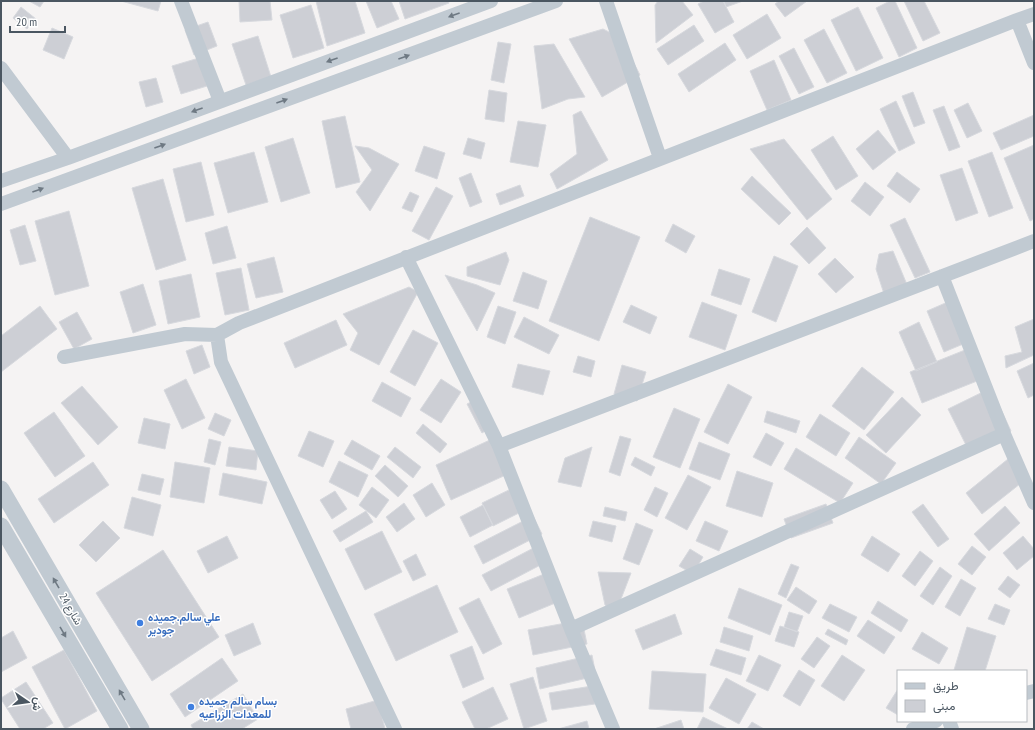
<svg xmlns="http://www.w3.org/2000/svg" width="1035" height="730" viewBox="0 0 1035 730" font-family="'PT Sans Narrow',Vazirmatn,sans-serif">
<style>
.building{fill:#cdcfd5;stroke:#d7d9de}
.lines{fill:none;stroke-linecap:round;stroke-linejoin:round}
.minor{stroke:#c1cad2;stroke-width:14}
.tertiary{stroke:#c1cad2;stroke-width:17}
.oneway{fill:#6e7983}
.shop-dot{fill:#3f7fe0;stroke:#fff;stroke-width:1.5}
.labels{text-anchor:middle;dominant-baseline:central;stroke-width:3;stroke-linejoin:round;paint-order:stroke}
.street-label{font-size:11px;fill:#4a5661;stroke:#fff}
.shop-label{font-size:11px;font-weight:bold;fill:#366cbe;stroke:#fff;text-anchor:start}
</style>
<rect width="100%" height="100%" fill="#f5f3f3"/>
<path class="building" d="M29,1h15l-4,6z
M121,1h40l-3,10z
M239,1h31l2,19 -32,2z
M316,1h39l10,32 -38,13z
M366,1h25l8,18 -22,9z
M399,1h49l1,2 -44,16z
M658,1h24l11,14 -37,28 -1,-38z
M704,1h19l11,21 -19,11 -17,-29z
M724,1h19l-17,6z
M779,1h28l-22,16 -10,-13z
M890,1h5l22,47 -18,9 -23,-49z
M904,1h20l16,32 -17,8z
M311,5l13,43 -31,10 -13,-43z
M21,7l15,12 -9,10 -14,-11z
M858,7l25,51 -27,13 -25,-51z
M767,14l14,24 -34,21 -14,-24z
M208,22l9,24 -23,9 -9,-25z
M694,25l10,16 -36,24 -11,-16z
M52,28l21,9 -9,22 -21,-9z
M603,29l18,9 19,37 -38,22 -33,-58z
M824,29l23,44 -20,10 -23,-43z
M258,36l13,41 -25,8 -14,-41z
M498,42l13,2 -7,39 -13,-3z
M725,43l11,17 -47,32 -11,-18z
M554,44l31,53 -17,2 -26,10 -8,-63z
M794,48l20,39 -15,7 -20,-38z
M199,58l8,28 -26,8 -9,-28z
M774,60l17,40 -24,10 -17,-39z
M156,78l7,24 -17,5 -7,-25z
M489,90l18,3 -3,29 -19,-3z
M913,92l12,31 -11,4 -12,-31z
M896,101l19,42 -16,8 -19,-42z
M968,103l14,28 -15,7 -13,-28z
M944,106l16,41 -11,4 -16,-41z
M581,111l27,49 -51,29 -7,-15 27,-20 -4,-39z
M1034,115v21l-33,14 -8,-17z
M345,116l15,66 -24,6 -14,-67z
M518,121l28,4 -8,42 -28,-5z
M878,130l18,22 -23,18 -17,-21z
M833,136l25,40 -22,14 -25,-40z
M293,138l17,55 -29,9 -16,-55z
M468,138l17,5 -4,16 -18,-5z
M784,139l48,60 -25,21 -57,-71z
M1034,145v74l-4,2 -26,-63z
M355,146l14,2 30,16 -29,47 -14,-19 16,-22z
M424,146l21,7 -8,26 -22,-8z
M254,152l14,50 -40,11 -14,-50z
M992,152l21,56 -24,9 -21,-56z
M201,162l13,53 -28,7 -13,-53z
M962,168l16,45 -22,8 -16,-46z
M897,172l23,17 -10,14 -23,-17z
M471,173l11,29 -12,5 -11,-29z
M752,176l39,37 -12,12 -38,-36z
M163,179l23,81 -30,10 -24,-82z
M865,182l19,15 -14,19 -19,-15z
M520,185l4,11 -24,9 -4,-11z
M436,187l17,9 -24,44 -17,-9z
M410,192l9,4 -7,16 -10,-4z
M69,211l20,75 -34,9 -20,-74z
M590,217l50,20 -41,104 -50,-20z
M905,218l25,54 -15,6 -25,-53z
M673,224l22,12 -9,17 -21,-12z
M25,225l11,36 -16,4 -10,-35z
M227,226l9,32 -23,6 -8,-31z
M807,227l19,21 -17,16 -19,-20z
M893,251l15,36 -23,10 -9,-28 3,-15z
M506,252l3,8 -9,25 -33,-9v-9z
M774,256l24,10 -22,56 -24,-10z
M274,257l9,35 -27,6 -9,-34z
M835,258l19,19 -18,16 -18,-19z
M241,268l8,42 -24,5 -9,-42z
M719,269l31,10 -9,26 -30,-10z
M523,272l24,9 -9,28 -25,-8z
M191,274l9,43 -32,7 -9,-43z
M445,275l32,10 18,8 -18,38z
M143,284l13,41 -23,8 -13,-41z
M409,287l9,5 -39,73 -29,-15 8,-17 -15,-19z
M950,301l18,41 -24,10 -17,-41z
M702,302l35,13 -12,35 -36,-13z
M631,305l26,12 -7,17 -27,-12z
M40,306l17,23 -56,43v-36z
M498,306l18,6 -11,32 -18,-7z
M77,312l15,27 -18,10 -15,-27z
M524,317l35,18 -10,19 -35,-17z
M1034,319v36l-28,13 -1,-12 17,-4 -7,-25z
M336,320l11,25 -52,23 -11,-25z
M919,322l18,40 -21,9 -17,-39z
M413,330l25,13 -23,43 -25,-14z
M202,345l8,22 -16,7 -8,-23z
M965,350l12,31 -55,22 -12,-31z
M578,356l17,5 -4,16 -18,-5z
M1034,363v32l-6,3 -11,-27z
M518,364l32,7 -7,24 -31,-8z
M622,365l24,7 -9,29 -23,-7z
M862,367l32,25 -30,38 -32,-24z
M186,379l19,39 -23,11 -18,-39z
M441,379l20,13 -20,31 -21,-13z
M382,382l29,16 -10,19 -29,-16z
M728,384l24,13 -24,47 -24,-12z
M82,386l36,41 -20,18 -37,-42z
M991,388l20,43 -42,20 -21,-42z
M902,397l19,18 -35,38 -20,-18z
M475,400l15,28 -8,5 -15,-29z
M674,408l26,11 -20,49 -27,-11z
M767,411l33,10 -4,12 -32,-11z
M54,412l31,44 -30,21 -31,-44z
M215,413l16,7 -7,16 -16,-7z
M820,414l30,19 -14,23 -30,-19z
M144,418l26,6 -5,25 -27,-6z
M423,424l24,20 -7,9 -24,-20z
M309,431l25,10 -11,26 -25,-11z
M766,433l18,10 -13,23 -18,-9z
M620,436l11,3 -11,37 -11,-4z
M859,437l37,26 -15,21 -36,-26z
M209,439l12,3 -6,23 -11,-3z
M492,439l16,35 -57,26 -15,-35z
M352,440l28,16 -8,14 -28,-16z
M699,442l31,12 -10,26 -31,-11z
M229,447l29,4 -2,19 -30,-4z
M395,447l26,20 -8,11 -26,-21z
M592,447l-11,40 -23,-5 7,-24z
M796,448l57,35 -13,20 -56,-34z
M635,457l20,10 -4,9 -20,-11z
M1008,459l17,21 -43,34 -16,-21z
M339,461l29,14 -10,22 -29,-15z
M93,462l16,23 -55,38 -16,-24z
M175,462l35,6 -6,35 -34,-6z
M385,465l23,21 -10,11 -23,-21z
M737,471l36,12 -11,34 -36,-11z
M223,473l44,9 -5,22 -43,-9z
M142,474l22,5 -4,16 -22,-5z
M688,475l23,12 -24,43 -22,-12z
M432,483l13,22 -19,12 -13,-22z
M517,486l10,23 -34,17 -11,-23z
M372,487l17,13 -13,18 -17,-13z
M655,487l13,6 -11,24 -13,-7z
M335,491l12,18 -15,10 -12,-19z
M132,497l29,8 -8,31 -29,-8z
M404,503l11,16 -18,13 -11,-15z
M826,504l7,19 -42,15 -7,-19z
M923,504l26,35 -11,8 -26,-35z
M483,505l10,20 -23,12 -10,-20z
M1005,506l15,17 -31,28 -15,-17z
M605,507l22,5 -2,9 -22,-5z
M366,511l7,11 -33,20 -7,-11z
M533,516l9,18 -59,30 -9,-18z
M103,521l17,17 -24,24 -17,-17z
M593,521l23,5 -4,16 -23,-6z
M705,521l23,10 -9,20 -23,-10z
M636,523l17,7 -14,35 -16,-6z
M382,531l20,41 -37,18 -20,-41z
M227,536l11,22 -30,15 -11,-22z
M872,536l28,18 -12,18 -27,-17z
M1023,536l11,13v7l-17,14 -14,-17z
M541,544l9,16 -59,31 -9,-16z
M972,546l14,11 -14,18 -14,-11z
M690,549l13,8 -10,17 -14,-8z
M163,550l56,87 -67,44 -56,-88z
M920,551l13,10 -18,25 -13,-10z
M416,554l10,21 -13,6 -10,-20z
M791,564l8,3 -13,31 -8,-4z
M940,567l12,9 -19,29 -13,-9z
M554,570l11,29 -46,19 -12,-29z
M598,572l33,1 -15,39 -11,-7z
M1008,576l12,9 -10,13 -12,-9z
M961,579l15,9 -16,28 -15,-9z
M437,585l21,47 -62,29 -22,-47z
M796,587l21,14 -8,13 -22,-14z
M739,588l43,17 -12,30 -42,-17z
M479,598l23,46 -19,10 -24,-46z
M878,601l30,19 -7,12 -30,-19z
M830,604l27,13 -8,15 -27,-14z
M995,604l15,6 -6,15 -16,-6z
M789,612l14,4 -6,16 -13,-5z
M675,614l7,20 -39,16 -8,-20z
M582,620l5,24 -54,11 -5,-25z
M868,620l27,17 -11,17 -27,-18z
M253,623l8,21 -27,12 -9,-21z
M780,626l19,6 -5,15 -19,-6z
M724,627l29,9 -4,15 -29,-9z
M967,627l29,9 -11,35h-28l-3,-1z
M828,629l20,11 -2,5 -21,-11z
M13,631l14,27 -26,14v-34z
M922,632l26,16 -9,16 -27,-15z
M817,637l13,9 -16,22 -13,-9z
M472,646l12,33 -21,9 -13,-33z
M716,649l30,9 -5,17 -31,-10z
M64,650l33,61 -32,18 -33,-62z
M592,655l4,21 -56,13 -4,-21z
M759,655l22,10 -13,26 -22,-10z
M842,655l23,15 -21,31 -23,-15z
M222,658l16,23 -53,36 -15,-23z
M799,670l16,10 -15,26 -17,-10z
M652,671l54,3 -3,38 -54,-3z
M533,677l14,44 -23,8 -14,-45z
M726,678l30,16 -17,30 -30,-16z
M26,682l27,41 -10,6h-23l-19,-30v-1z
M592,686l3,18 -43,6 -3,-17z
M493,687l15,32 -22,10h-11l-13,-27z
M898,689v26l-12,-7z
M243,694l15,25 -16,10h-49l-2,-4z
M378,700l7,29h-34l-5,-20z
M703,717l25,12h-31z
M681,720l3,9h-30z
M587,721l2,8h-31z
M752,722l12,7h-17z"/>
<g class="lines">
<path class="minor" d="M181,1l39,100
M606,1l54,157
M1017,20l17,43
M1,68l67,90
M1,181l67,-23 423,-157
M1,204l555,-203
M406,257l93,189 72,183 42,100
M942,276l62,158 30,69
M217,335l4,27 174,367
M64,357l121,-23 32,1 22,-12 778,-303 17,-6
M499,446l535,-205
M571,629l433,-195
M1026,693l8,-2
M949,721l3,8
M913,729l23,-8"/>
<path class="tertiary" d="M1,489l140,240
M1,526l119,203"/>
</g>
<defs><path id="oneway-solid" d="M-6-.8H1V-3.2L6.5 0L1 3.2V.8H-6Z"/></defs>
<g class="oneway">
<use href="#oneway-solid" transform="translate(454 15) rotate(160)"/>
<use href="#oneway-solid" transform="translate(404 57) rotate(-20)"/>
<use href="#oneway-solid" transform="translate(332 60) rotate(160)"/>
<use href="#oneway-solid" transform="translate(282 101) rotate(-20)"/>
<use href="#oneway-solid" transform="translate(197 110) rotate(160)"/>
<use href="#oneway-solid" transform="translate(160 146) rotate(-20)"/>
<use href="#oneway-solid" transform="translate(38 190) rotate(-20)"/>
<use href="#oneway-solid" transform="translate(56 583) rotate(-120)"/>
<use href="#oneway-solid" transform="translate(63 632) rotate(60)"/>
<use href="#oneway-solid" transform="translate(122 695) rotate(-120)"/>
</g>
<g class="shop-dot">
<circle cx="140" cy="623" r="4"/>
<circle cx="191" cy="707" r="4"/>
</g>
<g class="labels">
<g class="street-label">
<text transform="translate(71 609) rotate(60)">شارع 24</text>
</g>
<g class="shop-label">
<text x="148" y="617">علي سالم.جميده<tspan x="148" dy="13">جودير</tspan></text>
<text x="199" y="701">بسام سالم جميده<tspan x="199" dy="13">للمعدات الزراعيه</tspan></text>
</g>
</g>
<rect width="1035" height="730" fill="none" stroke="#4a5661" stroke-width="4"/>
<rect x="897" y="670" width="130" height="52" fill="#ffffff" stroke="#b7bbc0"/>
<rect x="905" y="683" width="20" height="6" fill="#c1cad2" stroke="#b7bbc0"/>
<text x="933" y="690" font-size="12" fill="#4a5661">طريق</text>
<rect x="905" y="700" width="20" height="12" fill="#cdcfd5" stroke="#b7bbc0"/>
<text x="933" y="710" font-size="12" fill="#4a5661">مبنى</text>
<g transform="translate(28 702) rotate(103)" stroke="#ffffff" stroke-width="3" paint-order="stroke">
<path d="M0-3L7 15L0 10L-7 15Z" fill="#4a5661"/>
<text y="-6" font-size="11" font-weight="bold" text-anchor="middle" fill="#4a5661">ش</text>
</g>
<path d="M10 26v6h55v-6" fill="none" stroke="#4a5661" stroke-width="2"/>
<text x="16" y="26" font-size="12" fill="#4a5661" stroke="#ffffff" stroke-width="3" paint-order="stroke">20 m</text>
</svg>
